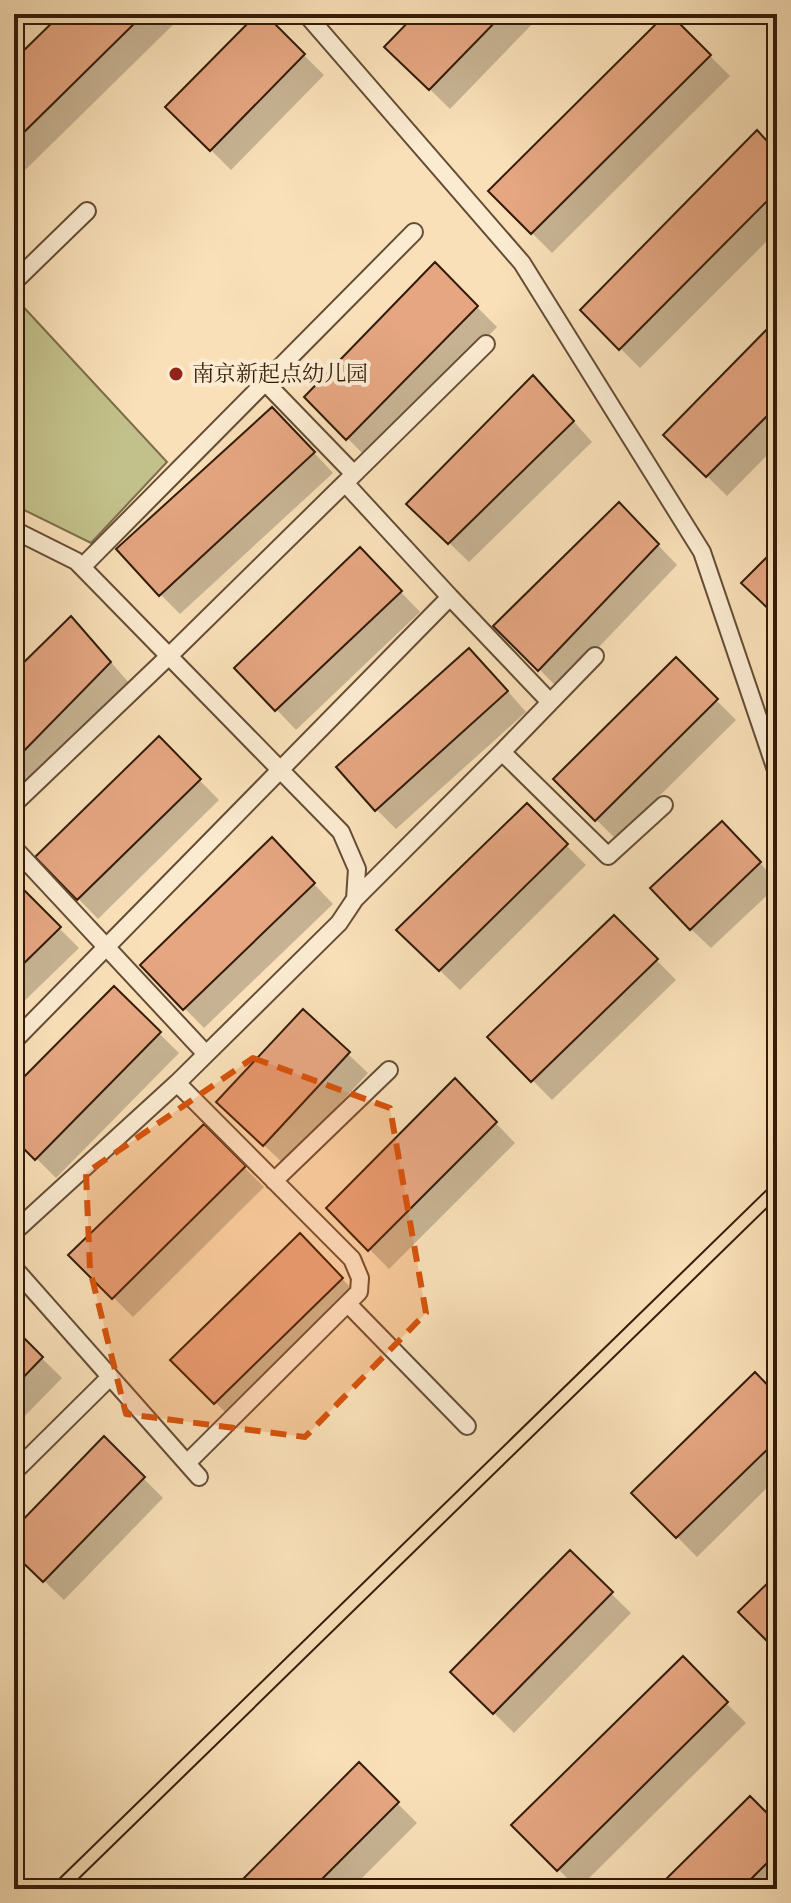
<svg xmlns="http://www.w3.org/2000/svg" width="791" height="1903" viewBox="0 0 791 1903" font-family="'IM FELL French Canon','Noto Serif SC',serif">
<style>
.green{fill:#c3c18b;stroke:#7c6e4a;stroke-width:2}
.shadow{fill:#0003}
.building{fill:#e5a681;stroke:#341c09;stroke-width:2}
.lines{fill:none;stroke-linecap:round;stroke-linejoin:round}
.service-casing{stroke:#654d35;stroke-width:20}
.service{stroke:#fbebd1;stroke-width:16}
.tram{stroke:#341c09;stroke-width:2}
.marked{fill:#d6530c;fill-opacity:0.2;stroke:#d6530c;stroke-width:6;stroke-dasharray:16 10;stroke-linejoin:round}
.poi-dot{fill:#8f2418;stroke:#fbebd1;stroke-width:3}
.labels{text-anchor:middle;dominant-baseline:central;stroke-width:8;stroke-linejoin:round;paint-order:stroke}
.poi-label{font-size:22px;fill:#341c09;stroke:#fbebd1;text-anchor:start}
</style>
<rect width="100%" height="100%" fill="#f9e0b8"/>
<filter id="stains"><feTurbulence type="fractalNoise" baseFrequency=".0025" numOctaves="4"/><feColorMatrix values="0 0 0 0 .2 0 0 0 0 .09 0 0 0 0 .02 0 0 0 .5 -.17"/></filter>
<radialGradient id="worn" r=".72"><stop offset=".6" stop-color="#630" stop-opacity="0"/><stop offset="1" stop-color="#630" stop-opacity=".3"/></radialGradient>
<path class="green" d="M17,300l150,162 -76,81 -77,-38v-201z"/>
<path class="shadow" d="M64,14h120l-170,167v-118z
M260,14h2l62,61 -93,95 -63,-63z
M419,14h123l-92,95 -63,-62z
M668,14l62,62 -178,177 -62,-62z
M777,152v79l-137,137 -58,-58z
M435,265l62,62 -130,131 -60,-61z
M777,322v123l-50,51 -62,-61z
M553,398l39,44 -123,120 -60,-58z
M292,429l41,44 -153,141 -20,-20z
M638,524l39,41 -118,124 -63,-63z
M380,570l40,42 -124,118 -59,-62z
M90,638l39,45 -115,118v-126z
M676,660l60,60 -120,119 -61,-60z
M489,670l37,42 -130,117 -20,-20z
M159,739l60,61 -121,119 -60,-62z
M527,806l59,59 -126,125 -41,-40z
M272,840l61,64 -129,124 -62,-63z
M742,844l35,37v5l-66,62 -20,-19z
M21,890l58,58 -65,63v-114z
M614,917l62,63 -124,120 -62,-63z
M114,989l65,64 -123,125 -42,-42v-46z
M303,1012l65,61 -84,91 -45,-42z
M455,1081l60,62 -126,126 -60,-61z
M204,1127l60,60 -131,130 -62,-62z
M300,1236l62,63 -127,123 -62,-62z
M14,1331l48,47 -48,49z
M777,1397v81l-80,79 -63,-64z
M104,1439l59,59 -99,102 -50,-48v-20z
M570,1553l61,60 -117,120 -61,-61z
M14,1622l12,12 -12,11z
M682,1659l64,64 -168,166 -64,-64z
M359,1765l58,58 -66,66h-101z
M777,1826v63h-118z"/>
<path class="building" d="M61,14h83l-130,128v-82z
M257,14h8l40,40 -95,97 -45,-44z
M416,14h87l-74,76 -45,-43z
M666,14h4l41,41 -180,179 -43,-43z
M757,130l20,22v39l-158,159 -39,-40z
M435,262l43,44 -132,134 -42,-43z
M777,319v87l-71,71 -43,-42z
M533,375l41,46 -126,123 -42,-40z
M272,407l43,45 -156,144 -43,-47z
M619,502l40,42 -121,127 -45,-45z
M360,547l42,44 -127,120 -41,-43z
M777,547v70l-36,-34z
M71,616l40,46 -97,99v-89z
M469,648l39,43 -133,120 -39,-44z
M676,657l42,42 -123,122 -42,-42z
M159,736l42,43 -124,121 -42,-43z
M527,803l41,41 -129,127 -43,-41z
M722,821l39,41 -71,68 -40,-42z
M272,837l43,46 -132,127 -43,-45z
M21,887l40,40 -47,46v-79z
M614,915l44,44 -127,123 -44,-45z
M114,986l47,46 -126,128 -21,-21v-52z
M303,1009l47,43 -87,94 -47,-44z
M455,1078l42,44 -129,129 -42,-43z
M204,1124l42,42 -134,133 -44,-44z
M300,1233l43,45 -129,126 -44,-44z
M14,1328l29,29 -29,30z
M755,1372l22,23v45l-101,98 -45,-45z
M104,1436l41,41 -102,105 -29,-28v-25z
M570,1550l43,42 -120,122 -43,-42z
M777,1574v77l-39,-39z
M683,1656l45,46 -171,169 -46,-46z
M359,1762l40,40 -87,87h-65l-7,-7z
M750,1796l27,27v30l-36,36h-85z"/>
<g class="lines">
<g class="service-casing">
<path id="service" d="M306,14l216,249 180,289 75,221
M14,282l73,-71
M265,382l89,92
M345,483l141,-139
M14,530l62,31 265,271 16,37 -2,30 -16,24 -162,160 -163,149
M82,567l332,-335
M450,597l100,105
M502,752l93,-96
M14,804l155,-148 176,-173 105,114 -436,444
M14,848l192,206
M355,899l147,-147 106,104 56,-51
M177,1083l175,176 8,19 -1,14 -172,171
M274,1181l115,-111
M14,1268l185,209
M348,1304l119,122
M14,1472l96,-95"/>
</g>
<use href="#service" class="service"/>
<path class="tram" d="M49,1889l728,-709
M68,1889l709,-691"/>
</g>
<path class="marked" d="M253,1058l137,50 36,205 -121,124 -179,-23 -36,-144 -4,-97z"/>
<circle class="poi-dot" cx="176" cy="374" r="8"/>
<g class="labels">
<g class="poi-label">
<text x="192" y="374">南京新起点幼儿园</text>
</g>
</g>
<rect width="791" height="1903" fill="none" stroke="#f9e0b8" stroke-width="48"/>
<rect x="16" y="16" width="759" height="1871" fill="none" stroke="#341c09" stroke-width="4"/>
<rect x="24" y="24" width="743" height="1855" fill="none" stroke="#341c09" stroke-width="2"/>
<rect width="100%" height="100%" filter="url(#stains)"/>
<rect width="100%" height="100%" fill="url(#worn)"/>
</svg>
